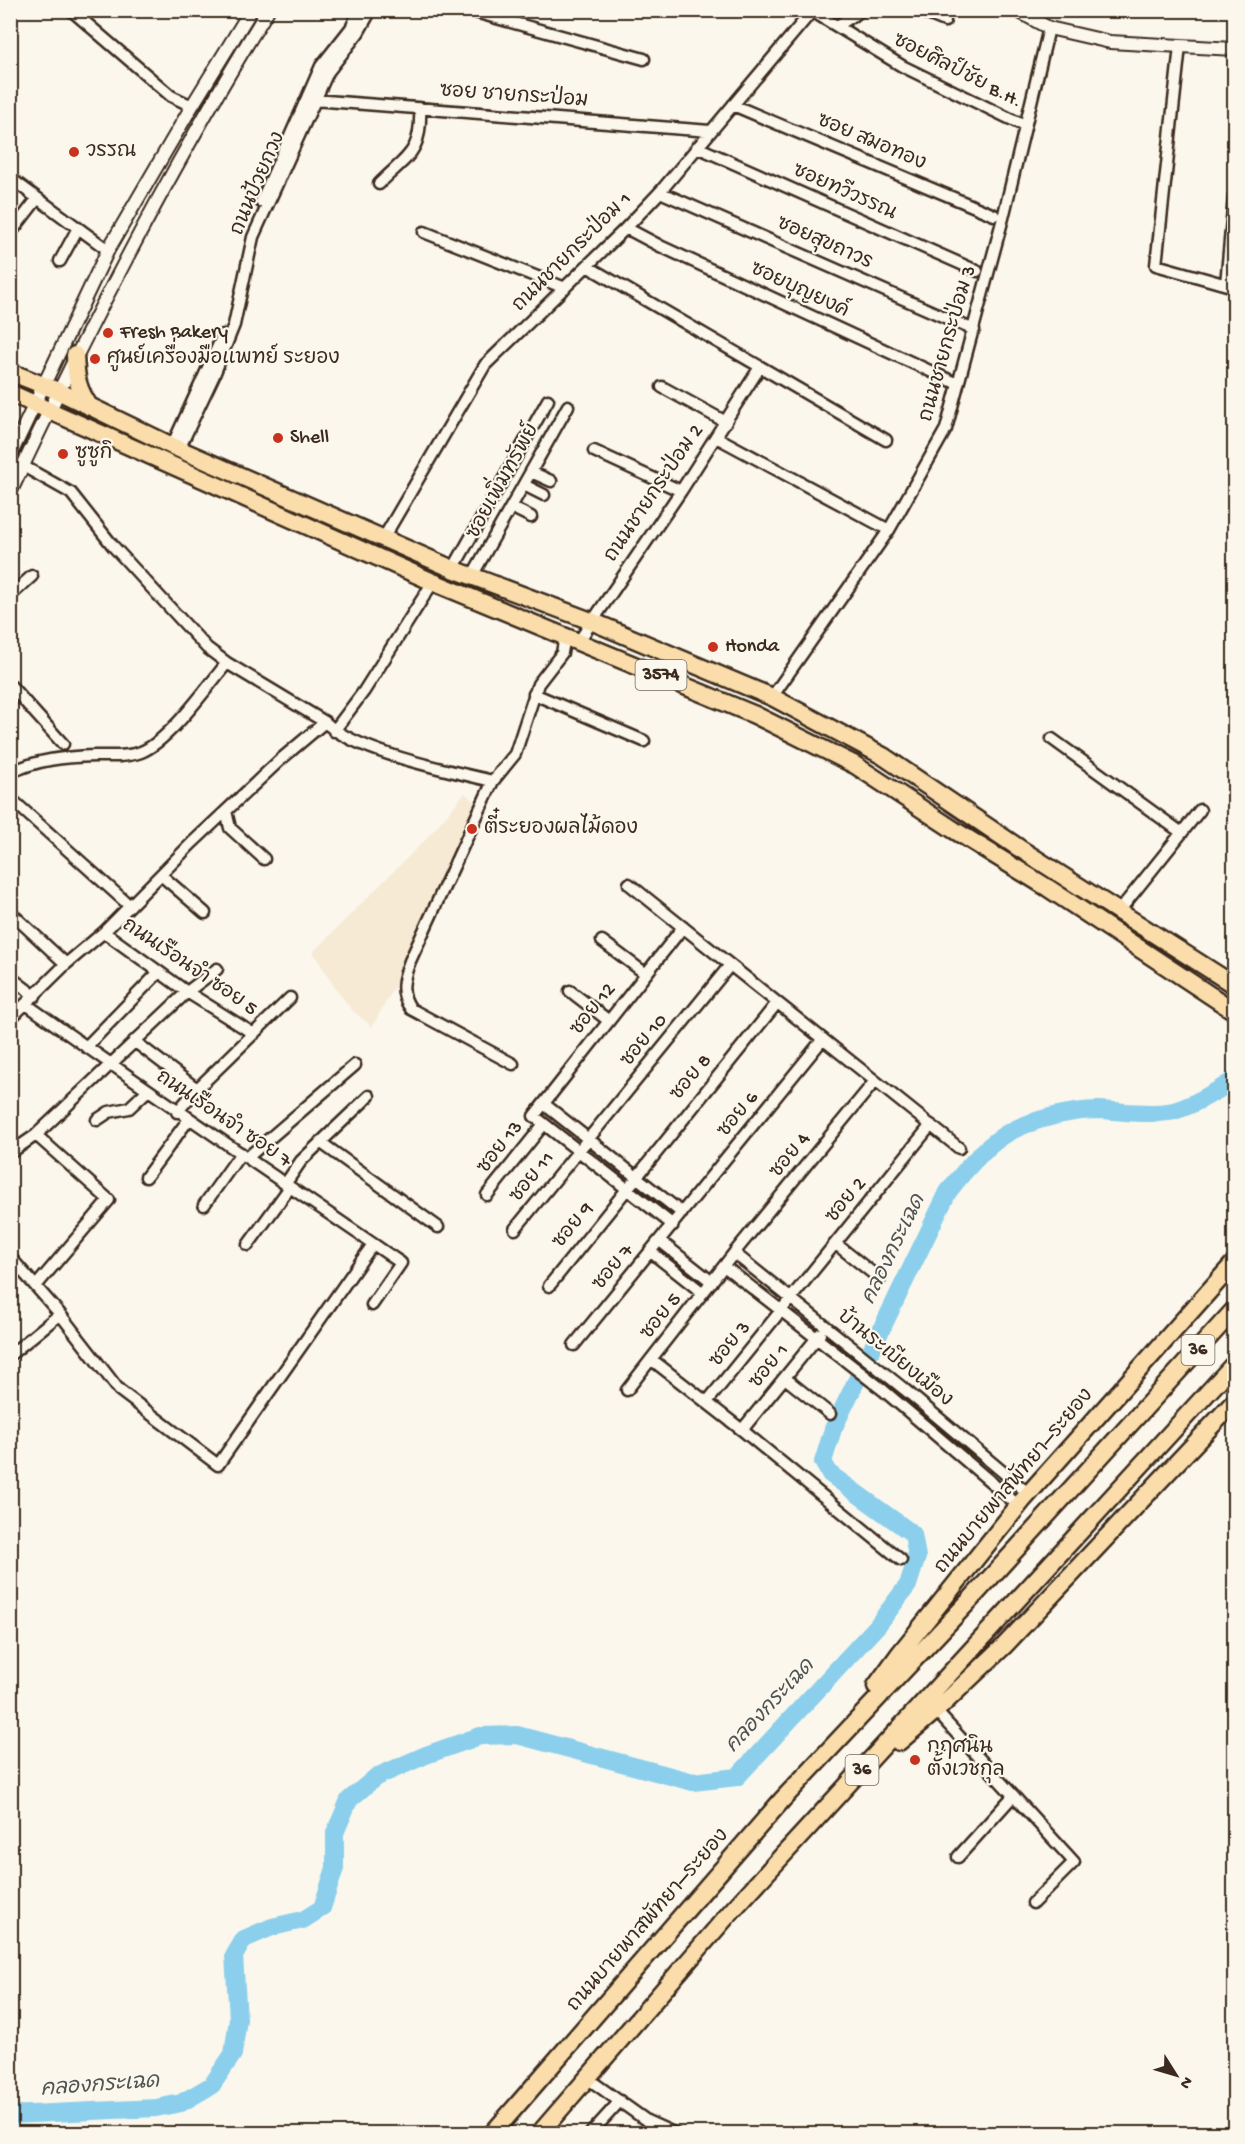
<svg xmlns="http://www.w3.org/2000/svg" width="1245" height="2144" viewBox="0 0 1245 2144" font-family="'Gochi Hand','Playpen Sans Thai',sans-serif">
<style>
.built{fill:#f7ead5}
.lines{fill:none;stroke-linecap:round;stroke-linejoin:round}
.river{stroke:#8bcfec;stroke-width:18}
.minor-casing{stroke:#3b2a1e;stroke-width:15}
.tertiary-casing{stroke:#3b2a1e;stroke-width:16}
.primary-casing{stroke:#3b2a1e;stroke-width:21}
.trunk-casing{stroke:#3b2a1e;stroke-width:21}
.minor{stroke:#fbf7ec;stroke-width:10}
.tertiary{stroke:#fbf7ec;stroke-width:12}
.primary{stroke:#faddab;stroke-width:16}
.trunk{stroke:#faddab;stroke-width:16}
.poi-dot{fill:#c8321e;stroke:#fbf7ec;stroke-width:2}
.labels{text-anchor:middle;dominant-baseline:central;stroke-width:4.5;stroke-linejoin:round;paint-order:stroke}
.shield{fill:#fbf7ec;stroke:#75685c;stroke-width:1.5}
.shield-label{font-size:18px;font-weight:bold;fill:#3b2a1e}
.street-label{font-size:20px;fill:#3b2a1e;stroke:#fbf7ec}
.poi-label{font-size:20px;fill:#3b2a1e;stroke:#fbf7ec;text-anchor:start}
.water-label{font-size:21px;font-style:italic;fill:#4f5352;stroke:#fbf7ec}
</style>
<rect width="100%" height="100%" fill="#fbf7ec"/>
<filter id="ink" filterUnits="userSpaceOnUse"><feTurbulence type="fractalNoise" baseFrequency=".0167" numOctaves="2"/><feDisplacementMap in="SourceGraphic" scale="12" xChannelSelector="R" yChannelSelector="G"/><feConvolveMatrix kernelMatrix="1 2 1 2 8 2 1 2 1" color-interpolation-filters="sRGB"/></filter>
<g filter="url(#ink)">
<path class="built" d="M465,793l11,11 -80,180 -24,43 -20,-17 -17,-22 -22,-36 112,-112z"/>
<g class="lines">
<path class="river" d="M10,2115l146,-7 25,-5 31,-18 21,-31 5,-35 -4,-63 10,-17 28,-12 31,-7 19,-12 13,-40v-35l14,-33 27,-23 50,-22 54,-19 37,-1 176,47 44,-5 140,-151 31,-41 9,-28 -4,-23 -83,-60 -7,-12 10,-33 115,-237c16,-21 35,-44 58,-58 23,-14 66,-24 93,-24 23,1 46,5 69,2 18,-2 51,-22 66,-32"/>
<g class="minor-casing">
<path id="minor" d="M71,10l100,86 21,10
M468,10l176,49
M918,10l27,11
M812,11l90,55 123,60
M837,26l25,-16
M1180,46l-24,219 78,22
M314,100l396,31
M733,105l261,110
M697,147l280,124
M10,178l98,72
M379,184c29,-29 43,-31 41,-76
M660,192l314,138
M261,202l60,-136 30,-38 9,-18
M626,228l34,18 298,138
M424,232l141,56
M10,234l27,-35
M60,261l18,-33
M587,266l299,174
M1226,284l8,-87
M662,387l64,35
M716,437l173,93
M172,446l51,-111
M179,449l35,-74 20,-50 19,-88 75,-165 30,-39 13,-23
M594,451l87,40
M23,466l48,27 42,53 94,102 20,15 98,59c30,30 125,49 168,59l22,-27 23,-70 24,-31 3,-17
M531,472l20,9
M524,485l20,10
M511,507l20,10
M383,539l102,-174 141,-137 34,-36 153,-182
M453,569l95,-169
M472,576l96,-170
M10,596l22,-20
M579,641l102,-150 79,-124
M10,685l53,59
M534,694l110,47
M772,697l117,-167 57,-101 57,-211 46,-190
M334,731l30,-40 69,-109
M1052,739l130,94
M10,773c27,-14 56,-16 85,-17 16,0 32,1 46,-4 28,-11 66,-65 86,-89
M493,781l-83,180c-7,18 -11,32 1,48l102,55
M10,798l120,108
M226,811l4,17 34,31
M161,875l44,38
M629,884l330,264
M1119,911l81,-101
M10,912l56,52
M104,932l83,60 67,42
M602,941l44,33
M10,977l25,19
M570,991l39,30
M26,1004c124,89 250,173 375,259l-29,42
M10,1019l56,-55 38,-32 88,-89 88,-83 45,-38
M134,1041l63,48
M86,1047l72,-74
M544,1104l138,109
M177,1112l20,-23 93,-91
M97,1120l12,-8 20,-4 18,-17
M36,1135l73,65 -73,86
M320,1142l118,85
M10,1153l26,-18 151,-143 30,-23
M248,1157l107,-92
M146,1177l43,-58
M286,1183l15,-22 68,-65
M487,1195l57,-71
M204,1205l37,-52
M673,1225l-139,-109 149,-189
M515,1229l215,-264
M660,1241l52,41
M836,1244l44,35
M248,1245l42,-58
M651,1252l52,41
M734,1253l170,136 125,105
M10,1257l50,57 59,76 99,75 155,-221
M724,1266l159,124 136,116
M549,1286l228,-283
M574,1345l249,-306
M10,1355l50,-41
M651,1359l91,71 159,130
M785,1378l45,36
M627,1390l107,-137 141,-172
M707,1402l224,-277
M742,1430l78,-96
M936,1711l138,151 -41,41
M958,1857l55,-61
M587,2078l60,43 29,13
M590,2134l30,-33"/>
</g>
<g class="tertiary-casing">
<path id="tertiary" d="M1016,10l33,18 61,14 124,7
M10,456l98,-206 84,-144 59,-96
M10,493c78,-166 162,-328 258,-483"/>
</g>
<g class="primary-casing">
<path id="primary" d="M75,355c1,23 2,33 15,52
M10,372l48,19 114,55 281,123 138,52 181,76 111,59 136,92 215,137
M10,393l423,189 322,133 100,50 99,65 94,58 186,123"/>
</g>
<g class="trunk-casing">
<path id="trunk" d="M876,1686l24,-33 123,-153 211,-237
M899,1742l41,-35 64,-61 230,-244
M492,2134l290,-334 188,-200 264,-290
M539,2134l189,-219 506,-551"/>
</g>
<use href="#minor" class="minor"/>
<use href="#tertiary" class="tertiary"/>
<use href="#primary" class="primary"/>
<use href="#trunk" class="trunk"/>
</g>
</g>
<g class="poi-dot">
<circle cx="74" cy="152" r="6"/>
<circle cx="108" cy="333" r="6"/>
<circle cx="95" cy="359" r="6"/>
<circle cx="278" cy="438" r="6"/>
<circle cx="63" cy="454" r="6"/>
<circle cx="713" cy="647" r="6"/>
<circle cx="472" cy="829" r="6"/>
<circle cx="915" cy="1760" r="6"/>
</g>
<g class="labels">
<g class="shield">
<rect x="635.5" y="660" width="51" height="30" rx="4.5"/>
<rect x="1181.5" y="1335" width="33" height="30" rx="4.5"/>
<rect x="845.5" y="1755" width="33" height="30" rx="4.5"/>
</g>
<g class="shield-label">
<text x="661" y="675">3574</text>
<text x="1198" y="1350">36</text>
<text x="862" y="1770">36</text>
</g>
<g class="street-label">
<text transform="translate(957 72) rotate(27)">ซอยศิลป์ชัย B.H.</text>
<text transform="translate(514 97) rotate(4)">ซอย ชายกระป่อม</text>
<text transform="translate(871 143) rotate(23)">ซอย สมอทอง</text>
<text transform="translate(259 184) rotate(-67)">ถนนป้วยกวง</text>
<text transform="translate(844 193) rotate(24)">ซอยทวีวรรณ</text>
<text transform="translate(824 244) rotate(24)">ซอยสุขถาวร</text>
<text transform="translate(573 253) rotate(-45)">ถนนชายกระป่อม 1</text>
<text transform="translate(799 291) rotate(25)">ซอยบุญยงค์</text>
<text transform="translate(949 344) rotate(-74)">ถนนชายกระป่อม 3</text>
<text transform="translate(504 482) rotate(-61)">ซอยเพิ่มทรัพย์</text>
<text transform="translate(655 494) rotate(-56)">ถนนชายกระป่อม 2</text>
<text transform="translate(189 968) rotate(34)">ถนนเรือนจำ ซอย 5</text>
<text transform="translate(594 1010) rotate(-52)">ซอย 12</text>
<text transform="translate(645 1041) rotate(-51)">ซอย 10</text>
<text transform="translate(692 1078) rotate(-51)">ซอย 8</text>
<text transform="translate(739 1115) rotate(-51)">ซอย 6</text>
<text transform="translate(223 1120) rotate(34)">ถนนเรือนจำ ซอย 7</text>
<text transform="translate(501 1148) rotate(-52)">ซอย 13</text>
<text transform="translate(791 1156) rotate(-51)">ซอย 4</text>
<text transform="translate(533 1178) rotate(-51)">ซอย 11</text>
<text transform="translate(847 1201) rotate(-51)">ซอย 2</text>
<text transform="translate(574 1226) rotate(-51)">ซอย 9</text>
<text transform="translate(614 1268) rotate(-51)">ซอย 7</text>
<text transform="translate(662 1317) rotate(-52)">ซอย 5</text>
<text transform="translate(731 1345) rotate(-51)">ซอย 3</text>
<text transform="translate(894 1359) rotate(39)">บ้านระเบียงเมือง</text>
<text transform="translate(770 1367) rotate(-51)">ซอย 1</text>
<text transform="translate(1015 1482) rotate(-50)">ถนนบายพาสพัทยา–ระยอง</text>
<text transform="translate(649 1921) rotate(-49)">ถนนบายพาสพัทยา–ระยอง</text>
</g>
<g class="poi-label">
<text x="86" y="152">วรรณ</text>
<text x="120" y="333">Fresh Bakery</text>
<text x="107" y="359">ศูนย์เครื่องมือแพทย์ ระยอง</text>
<text x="290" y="438">Shell</text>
<text x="75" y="454">ซูซูกิ</text>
<text x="725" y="647">Honda</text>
<text x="484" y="829">ตี๋ระยองผลไม้ดอง</text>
<text x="927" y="1748">กฤศนิน<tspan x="927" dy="23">ตั้งเวชกุล</tspan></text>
</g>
<g class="water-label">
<text transform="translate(895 1250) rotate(-64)">คลองกระเฉด</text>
<text transform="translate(771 1707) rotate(-47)">คลองกระเฉด</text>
<text transform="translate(100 2087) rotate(-4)">คลองกระเฉด</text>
</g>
</g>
<rect width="1245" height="2144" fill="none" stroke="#fbf7ec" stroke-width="36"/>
<rect x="18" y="18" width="1209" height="2108" fill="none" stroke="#3b2a1e" stroke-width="2" filter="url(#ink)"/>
<g transform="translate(1176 2075) rotate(127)" stroke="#fbf7ec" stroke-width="4.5" paint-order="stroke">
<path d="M0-4.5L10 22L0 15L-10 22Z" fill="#3b2a1e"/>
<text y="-9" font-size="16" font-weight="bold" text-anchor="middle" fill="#3b2a1e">N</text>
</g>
</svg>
